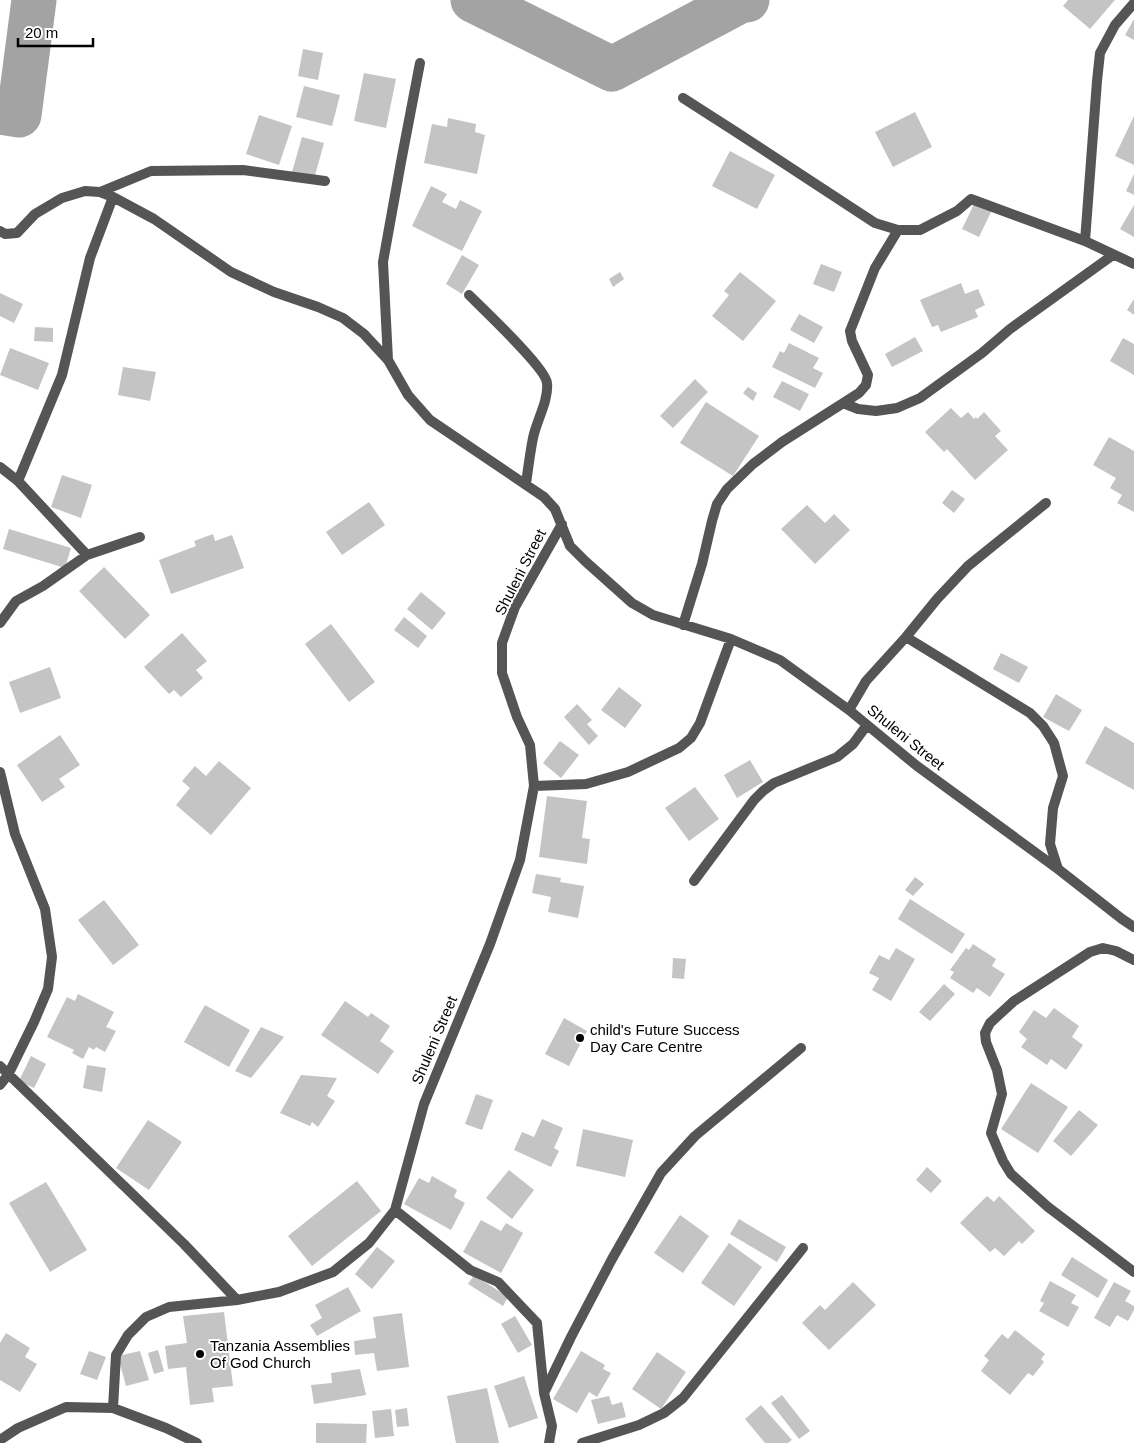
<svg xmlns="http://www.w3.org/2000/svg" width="1134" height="1443" viewBox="0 0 1134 1443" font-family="Helvetica,sans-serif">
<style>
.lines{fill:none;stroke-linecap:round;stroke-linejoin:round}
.river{stroke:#a3a3a3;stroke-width:45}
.building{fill:#c4c4c4}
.street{stroke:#555;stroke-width:10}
.poi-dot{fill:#000;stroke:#fff;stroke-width:2}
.labels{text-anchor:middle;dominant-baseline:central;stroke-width:4;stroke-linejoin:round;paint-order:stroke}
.street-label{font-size:15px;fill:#000;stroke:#fff}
.poi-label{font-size:15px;fill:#000;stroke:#fff;text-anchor:start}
</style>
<rect width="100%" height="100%" fill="#fff"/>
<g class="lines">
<path class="river" d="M473,0l139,69 130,-69h5
M0,112l19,3 15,-115"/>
</g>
<path class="building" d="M1068,0h47l-25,29 -27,-23z
M1134,19v21l-9,-5z
M303,49l20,4 -5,27 -20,-4z
M364,73l32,6 -10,49 -32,-7z
M304,86l36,9 -8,31 -36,-9z
M915,112l17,35 -39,20 -18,-35z
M259,115l33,11 -13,39 -33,-11z
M1134,116v49l-19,-9z
M448,118l28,6 -1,8 10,3 -8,39 -53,-11 8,-39 15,3z
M302,137l22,6 -10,36 -22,-7z
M730,151l45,24 -18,34 -45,-23z
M1134,174v21l-8,-4z
M431,186l16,8 -5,8 14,7 4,-9 22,11 -20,40 -50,-25z
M975,202l17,8 -13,27 -17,-8z
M1134,205v32l-14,-8z
M462,255l17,10 -17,29 -16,-10z
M821,264l21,8 -8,20 -21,-8z
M620,272l4,7 -11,8 -4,-8z
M740,272l36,29 -33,40 -31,-25 17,-21 -5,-4z
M961,283l4,11 13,-5 7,16 -10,5 3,7 -37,15 -3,-7 -6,2 -12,-27z
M0,293l23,11 -9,19 -14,-7z
M1134,299v16l-7,-5z
M799,314l24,13 -9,16 -24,-13z
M35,327l18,1v14l-19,-1z
M915,337l8,14 -31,16 -7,-13z
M1123,338l11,6v31l-24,-14z
M789,343l30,15 -6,10 10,5 -8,15 -43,-21 8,-16 4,2z
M10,348l39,15 -11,27 -38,-15z
M123,367l33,5 -6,29 -32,-6z
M695,379l13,13 -35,36 -13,-12z
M782,381l27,13 -9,17 -27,-14z
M748,387l9,6 -4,8 -10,-8z
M706,402l53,34 -26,40 -53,-33z
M951,408l10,10 7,-6 6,7 2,-2 1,2 7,-7 17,19 -6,5 13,14 -33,30 -28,-31 -3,3 -19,-20z
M1109,437l25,14v61l-17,-9 5,-8 -12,-7 6,-10 -23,-13z
M62,475l30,10 -11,33 -30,-11z
M952,490l13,9 -11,14 -12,-10z
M369,502l16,23 -43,30 -16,-23z
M807,505l18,18 9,-9 16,16 -35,34 -34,-35z
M9,529l62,19 -6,20 -62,-19z
M213,534l2,7 17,-6 12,33 -73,26 -12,-34 37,-14 -2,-5z
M104,567l46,48 -25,24 -46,-48z
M421,592l25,21 -14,17 -25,-21z
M404,617l23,19 -9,12 -24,-18z
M331,624l44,58 -26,20 -44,-58z
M182,633l25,28 -11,9 7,8 -22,19 -7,-7 -5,4 -25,-27z
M1001,653l27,14 -9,16 -26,-14z
M50,667l11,31 -41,15 -11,-31z
M619,687l23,18 -17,23 -24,-18z
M1056,694l26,16 -13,21 -26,-14z
M577,704l15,16 -5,4 11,12 -9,9 -25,-28z
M1105,726l29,17v47l-49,-27z
M60,735l20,30 -21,14 6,8 -23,15 -25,-37z
M560,741l19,14 -18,23 -18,-15z
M750,760l13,22 -26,16 -13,-23z
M219,761l32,27 -40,47 -35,-30 14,-17 -8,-7 13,-15 11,10z
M695,787l24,32 -30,22 -24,-33z
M547,796l40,5 -5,37 8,1 -3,25 -48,-7z
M536,874l25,4 -1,4 24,4 -6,32 -30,-6 3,-15 -19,-4z
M915,877l9,7 -11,12 -8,-6z
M910,899l55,35 -13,20 -54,-35z
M104,900l35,45 -26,20 -35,-45z
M973,944l23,15 -4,7 13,8 -15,23 -13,-9 -4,5 -23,-15 4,-6 -4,-2 16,-22 3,2z
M896,948l19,11 -24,42 -19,-11 7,-12 -10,-5 10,-18 10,5z
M673,958l13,1 -2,20 -12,-1z
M944,984l11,10 -25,27 -11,-9z
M78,994l36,18 -8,15 10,4 -11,21 -9,-5 -2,3 -5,-3 -6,12 -11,-6 2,-3 -27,-13 20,-40 8,4z
M345,1001l23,16 3,-4 19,13 -10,15 14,10 -16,23 -57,-39z
M205,1005l45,25 -21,37 -45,-25z
M1054,1008l25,18 -7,11 11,8 -17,25 -15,-11 -4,6 -26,-18 6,-8 -8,-7 15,-22 12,8z
M564,1018l23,13 -18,35 -24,-12z
M261,1027l23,10 -33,41 -16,-7z
M31,1056l15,8 -12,24 -15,-7z
M87,1065l19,3 -4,24 -19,-4z
M301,1075l36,3 -10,18 8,5 -17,26 -6,-5 -2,4 -30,-13z
M1031,1083l37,24 -30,46 -37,-24z
M476,1094l17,6 -11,30 -17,-6z
M1079,1110l19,15 -27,31 -18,-15z
M542,1119l21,9 -9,20 5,3 -8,16 -37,-17 8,-18 12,5z
M148,1120l34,22 -33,48 -33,-22z
M583,1129l50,11 -8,37 -49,-11z
M927,1167l15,14 -11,12 -15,-13z
M509,1170l25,20 -22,29 -26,-21z
M432,1176l25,14 -3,7 11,6 -14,27 -47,-26 15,-26 10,5z
M357,1181l24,30 -69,55 -24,-30z
M46,1182l41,68 -37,22 -41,-69z
M987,1196l7,6 5,-6 36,35 -13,13 -3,-3 -15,15 -9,-8 -5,4 -30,-29z
M680,1215l29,21 -26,37 -29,-20z
M739,1219l47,28 -9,15 -47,-28z
M481,1220l20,11 5,-8 17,10 -22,40 -38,-21z
M729,1243l33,24 -28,39 -33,-23z
M377,1247l18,14 -23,28 -17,-15z
M1072,1257l36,23 -10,18 -37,-23z
M474,1275l34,22 -5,9 -35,-22z
M1050,1281l26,14 -5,8 8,4 -11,20 -29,-16 5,-8 -4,-2z
M853,1282l23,23 -47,45 -27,-27 18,-18 5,5z
M1114,1282l17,9 -6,10 9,5v4l-6,11 -11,-6 -7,12 -16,-9z
M348,1287l13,24 -44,25 -7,-11 12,-7 -7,-13z
M224,1312l9,74 -21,2 2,14 -24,3 -4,-38 -18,2 -3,-23 22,-3 -4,-27z
M402,1313l7,54 -32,4 -3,-18 -19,2 -1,-14 22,-3 -3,-21z
M515,1316l17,29 -14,8 -17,-29z
M1015,1330l30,24 -4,5 3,3 -11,14 -5,-3 -18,22 -29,-24 8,-11 -5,-4 18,-22 6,5z
M6,1333l24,15 -5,9 12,7 -17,28 -20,-12v-37z
M158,1350l6,21 -10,3 -6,-21z
M89,1351l17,6 -9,23 -17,-6z
M140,1351l9,29 -23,6 -8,-30z
M581,1351l24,14 -2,4 8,4 -14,24 -8,-5 -12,21 -24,-14z
M657,1352l29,20 -25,37 -29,-20z
M360,1369l6,26 -52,9 -3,-19 21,-2 -1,-10z
M524,1376l14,42 -29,10 -15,-42z
M487,1388l12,55h-43l-9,-47z
M782,1395l28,36 -11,8 -28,-36z
M609,1396l3,9 10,-3 4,15 -28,7 -7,-24z
M761,1405l31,35 -4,3h-23l-20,-24z
M407,1408l2,18 -12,1 -2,-17z
M391,1409l3,27 -19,2 -3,-27z
M316,1423l51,1 -1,19h-50z"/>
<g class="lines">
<path class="street" d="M683,98l53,34 139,91 23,7h22l37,-19 14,-12 114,42 49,23
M100,192l51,-21 92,-1 82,11
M0,231l5,3 12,-1 18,-19 27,-16 23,-7 15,1 13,5 41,22 77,53 43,20 44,15 25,11 21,16 24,26 20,35 22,25 114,77 11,12 15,37 15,15 47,42 21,12 78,24 49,21 69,50 68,56 141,103 64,50 12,8
M1085,241l12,-160 3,-28 15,-28 19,-22
M469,295c14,14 77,73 78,88 2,17 -11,39 -14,55 -3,15 -5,31 -7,46
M388,360l-5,-98 18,-100 19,-99
M843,403l15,6 18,2 21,-3 23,-10 62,-45 28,-24 103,-74
M0,467l18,14 69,74
M18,481l44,-106 28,-117 23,-61
M0,623l16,-22 27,-15 44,-31 53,-18
M683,625l19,-61 10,-43 5,-17 10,-15 26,-25 29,-22 77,-49 7,-8 2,-10 -16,-34 -2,-10 25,-63 23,-38
M906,637l124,76 13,13 11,17 9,33 -10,32 -3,36 8,25
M849,710l17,-29 40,-44 31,-38 31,-33 78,-63
M0,772l15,62 30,75 7,48 -4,32 -14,33 -26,53 -8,10
M534,786l52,-2 42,-12 51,-24 12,-10 9,-15 31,-84
M694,881l60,-81 9,-9 11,-8 63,-26 16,-13 14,-19
M1134,960l-18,-9 -13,-3 -13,4 -76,49 -24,22 -5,10 1,9 11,28 5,24 -11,39 12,28 8,13 37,33 86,65
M0,1066l184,178 53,56
M395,1210l75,60 28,12 39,41 7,70 8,33 -3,17
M544,1393l27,-56 41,-78 49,-86 34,-37 106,-88
M113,1408l3,-53 12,-20 18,-18 23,-10 68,-7 42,-8 54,-20 36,-29 26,-33 29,-106 66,-160 30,-84 14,-74 -4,-41 -13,-28 -15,-44v-30l13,-36 47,-83
M0,1440l18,-12 48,-21 47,1 53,20 31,15
M582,1443l57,-18 25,-12 19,-15 120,-150"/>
</g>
<g class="poi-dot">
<circle cx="580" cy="1038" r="5"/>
<circle cx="200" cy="1354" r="5"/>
</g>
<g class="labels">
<g class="street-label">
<text transform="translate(520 572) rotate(-63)">Shuleni Street</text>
<text transform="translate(906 737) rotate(39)">Shuleni Street</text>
<text transform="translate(434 1040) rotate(-67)">Shuleni Street</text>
</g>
<g class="poi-label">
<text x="590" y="1029">child's Future Success<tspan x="590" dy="17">Day Care Centre</tspan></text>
<text x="210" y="1345">Tanzania Assemblies<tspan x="210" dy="17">Of God Church</tspan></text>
</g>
</g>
<path d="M18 38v8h75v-8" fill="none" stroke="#000000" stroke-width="2.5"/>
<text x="25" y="38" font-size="15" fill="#000000" stroke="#ffffff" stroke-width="4" paint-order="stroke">20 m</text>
</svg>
